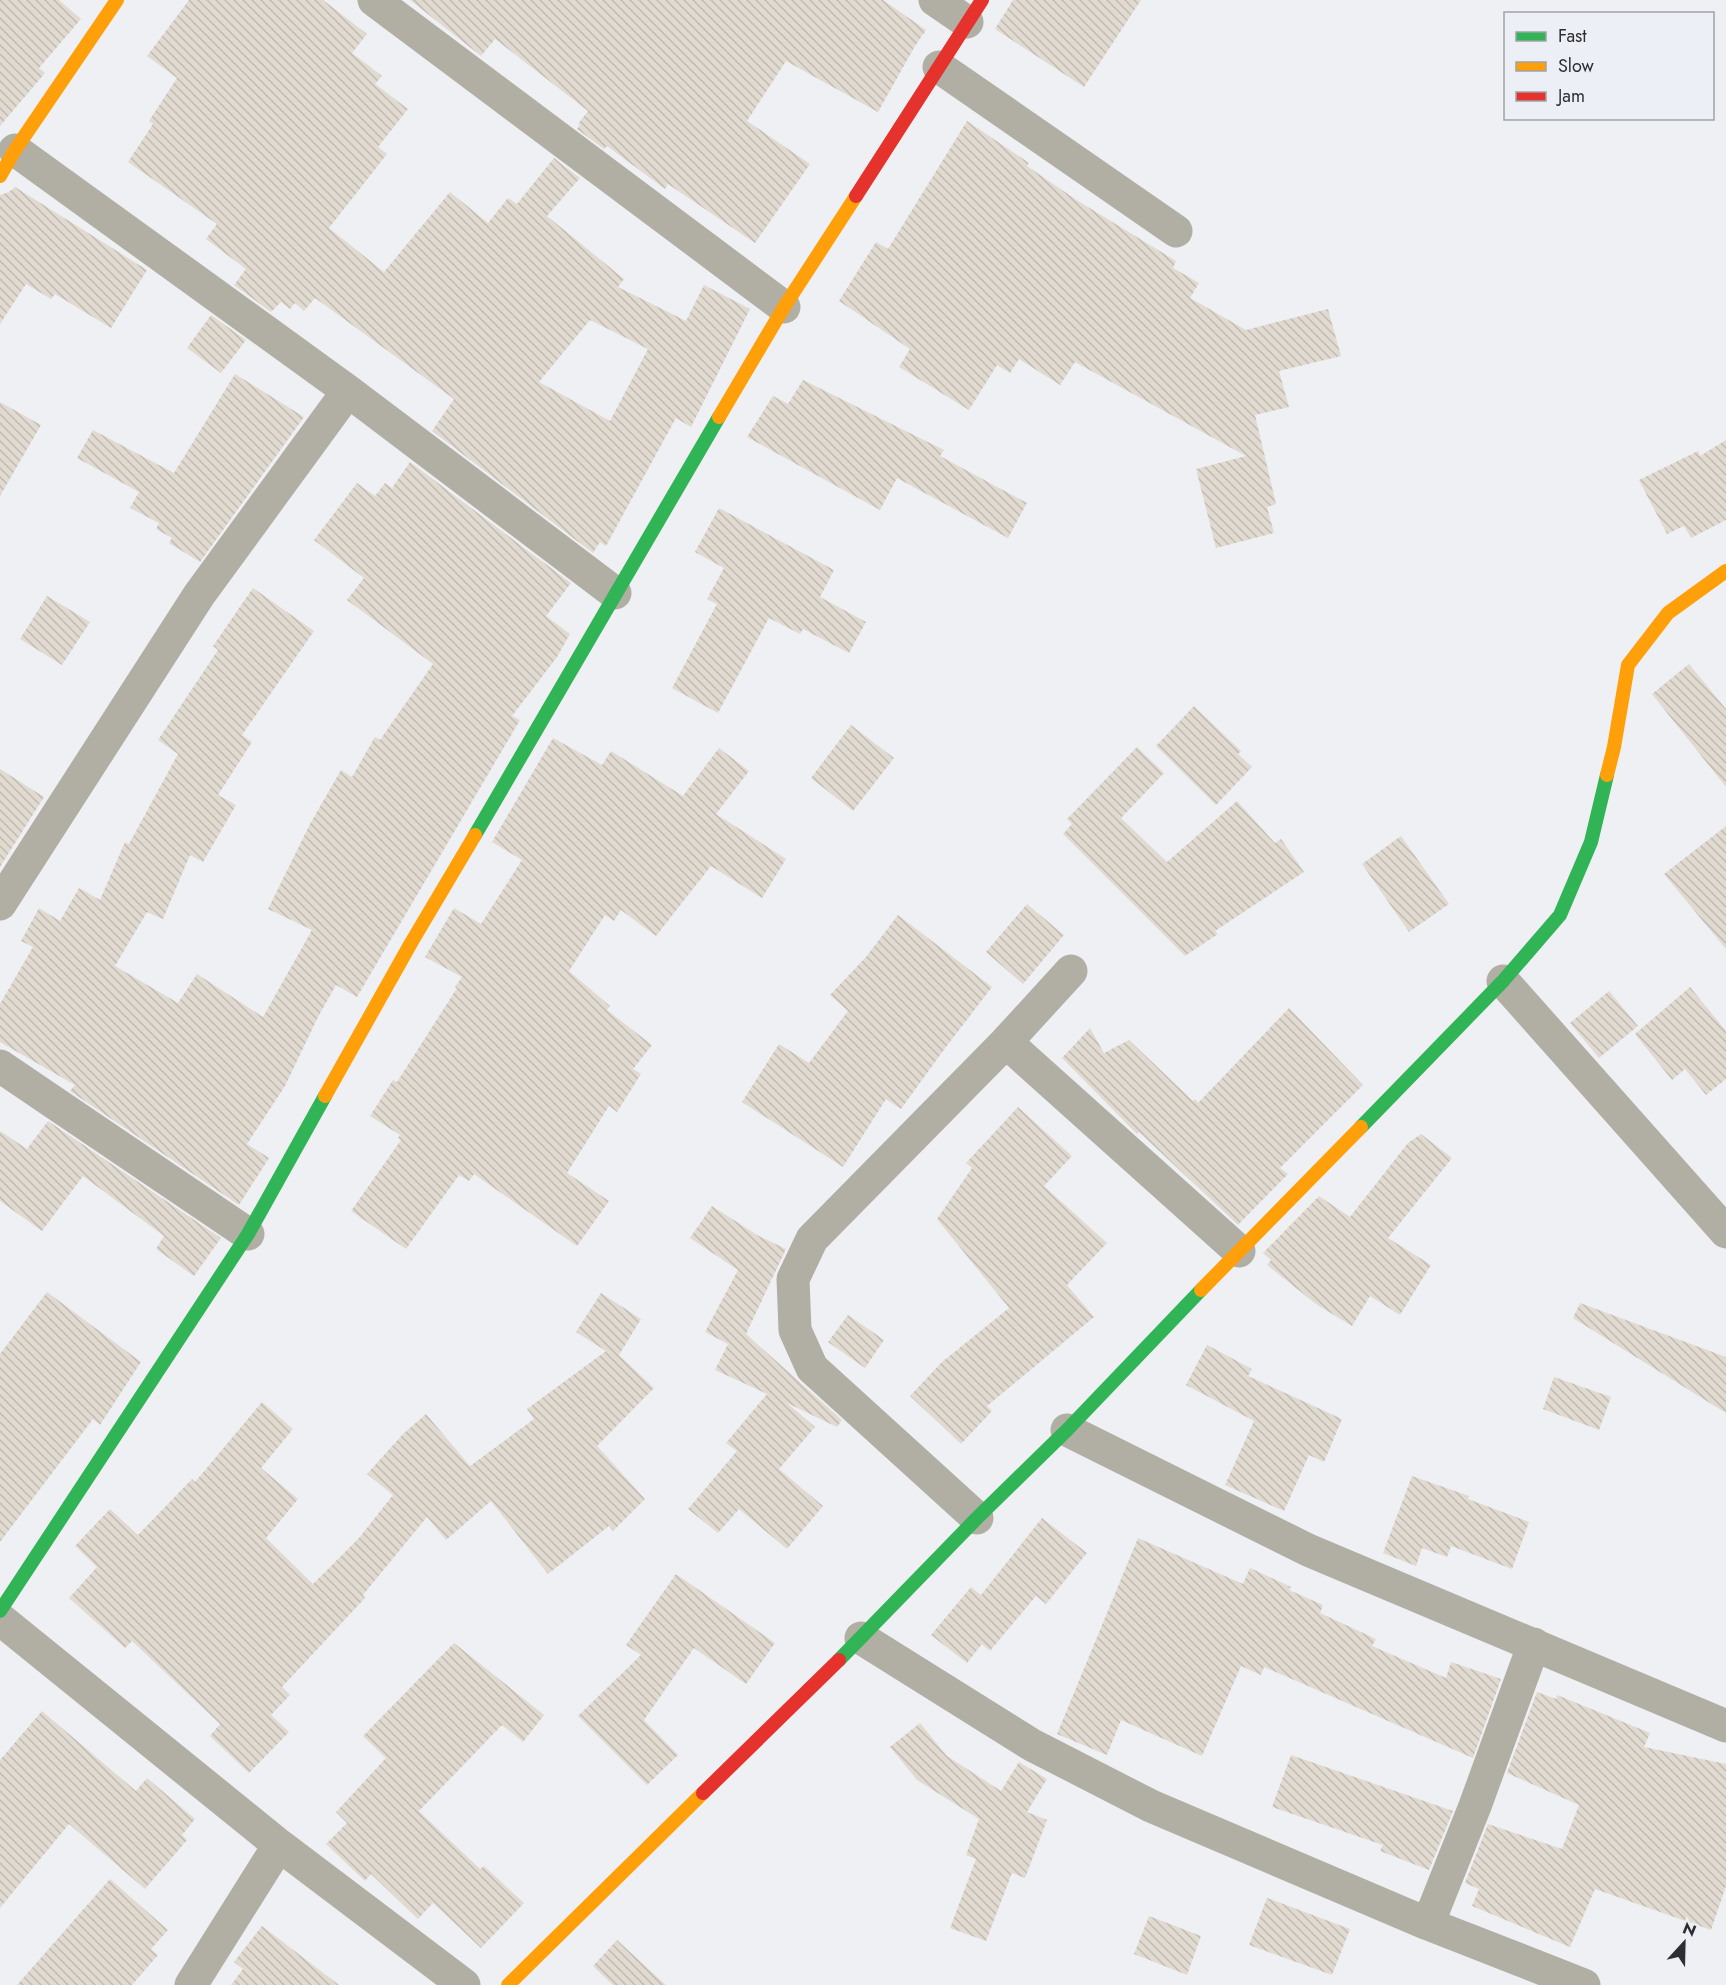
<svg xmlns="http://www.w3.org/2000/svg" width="1726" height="1985" viewBox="0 0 1726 1985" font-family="Jost,sans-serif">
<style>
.building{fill:url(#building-back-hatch);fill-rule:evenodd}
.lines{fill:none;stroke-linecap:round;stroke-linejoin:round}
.street{stroke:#b1afa4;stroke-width:33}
.fast{stroke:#30b455;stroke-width:14}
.slow{stroke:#ff9f0a;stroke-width:14}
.jam{stroke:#e5322d;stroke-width:14}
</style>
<defs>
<pattern id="building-back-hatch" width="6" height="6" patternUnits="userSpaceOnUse" patternTransform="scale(1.5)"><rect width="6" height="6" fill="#e1dad0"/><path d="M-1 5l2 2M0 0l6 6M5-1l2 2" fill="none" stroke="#c1bbb3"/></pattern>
</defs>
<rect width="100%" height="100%" fill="#eff0f4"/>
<path class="building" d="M0,0h59l22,19 -42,49 6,5 -45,53z
M189,0h134l44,34 -15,19 30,23 -7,8 33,25 -30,38 9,7 -58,74 55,44 66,-80 38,31 20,-25 9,6 37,-46 26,20 -33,38 77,63 -6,8 68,34 18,-36 46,24 -59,118 -15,-9 -70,128 -6,-4 -7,11 -161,-122 22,-32 -139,-101 -11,13 -9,-8 -5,6 -9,-7 -10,10 -37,-27 12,-16 -40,-30 11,-15 -89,-62 25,-38 -4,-3 28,-43 -30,-22zM590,320l58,29 -38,72 -71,-39z
M410,0h473l43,30 -11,16 -37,66 -92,-51 -39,60 63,43 -55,79 -87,-59 -3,5 -58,-43 -3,3 -27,-20 3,-4 -2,-1 10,-13 -93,-72 -14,17z
M1013,0h128l-57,87 -89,-58z
M967,121l62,42 -2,3 51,35 98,60 -3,7 26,15 -9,15 56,32 82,-21 13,47 -62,15 10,36 -34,8 21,89 -9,3 7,26 -58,15 -20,-79 50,-13 -171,-94 -15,23 -41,-26 -9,14 -13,-8 -28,45 -70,-43 11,-18 -71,-48 37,-59 12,7z
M15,187l132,83 -36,58 -56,-34 -4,5 -25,-15 -26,40v-129l9,-3z
M211,315l35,25 -25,33 -34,-25z
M235,374l69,43 -104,145 -31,-19 3,-5 -16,-9 3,-6 -29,-15 9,-16 -62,-34 16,-28 81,43z
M803,380l141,70 -4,6 87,47 -19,35 -111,-60 -17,32 -133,-73 26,-41 15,8z
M0,402l41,23 -41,71z
M1726,440v80l-35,18 -7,-12 -17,8 -28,-54 59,-29 2,5z
M410,462l161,121 -25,33 24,18 -13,23 -45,59 8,4 -163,277 -21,-12 -18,32 -33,69 -38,58 22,14 -30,47 -169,-114 5,-6 -75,-43v-38l33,-57 -12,-6 18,-33 21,13 19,-33 21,12 25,-58 4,2 49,-90 -20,-14 60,-90 -5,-4 40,-58 61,43 -72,104 10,7 -34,53 18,10 -33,57 -13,-7 -27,64 -16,-7 -32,54 63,37 19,-29 66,43 49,-87 -44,-21 42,-85 31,-54 11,7 23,-40 5,3 53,-76 -86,-64 17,-22 -50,-38 43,-57 18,13 10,-13 7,5z
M719,508l115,62 -14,27 46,25 -17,31 -46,-24 -3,5 -31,-16 -51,95 -46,-25 45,-84 -10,-5 17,-31 -29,-16z
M47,596l43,26 -28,43 -42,-26z
M1689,664l37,45v78l-74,-93z
M1194,706l47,45 -3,3 14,13 -36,38 -60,-59z
M851,725l43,33 -41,53 -42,-33z
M553,738l49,27 9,-14 72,45 36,-48 30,23 -33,43 70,45 -24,39 -51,-32 -55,70 -35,-26 -7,11 -9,-6 -36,56 41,35 -3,4 45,35 -19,24 8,5 -24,38 -8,-6 -42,67 42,28 -32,45 -103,-72 -5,7 -10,-6 -53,74 -55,-38 50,-71 -3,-2 2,-3 -30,-19 23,-36 4,2 60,-94 -2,-1 7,-10 -37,-20 29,-49 27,16 41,-64 -30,-18z
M1137,747l27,26 -43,45 46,44 70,-61 38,42 6,-4 23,33 -89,59 3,3 -33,22 -122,-122 9,-10 -5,-5z
M0,769l44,28 -44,70z
M1726,826v123l-62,-75z
M1401,836l48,68 -40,28 -47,-68z
M1027,904l37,31 -41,49 -37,-32z
M898,915l94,72 -52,68 -39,54 -15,-10 -43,68 -101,-65 37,-58 30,19 39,-52 -18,-16 36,-38z
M1690,987l36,44v48l-20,16 -21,-26 -13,11 -37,-46z
M1609,991l29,35 -39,32 -29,-35z
M1289,1008l74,77 -83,83 8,6 -50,51 -99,-93 -2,2 -75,-76 28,-30 14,25 25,-13 64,61 2,-2 3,4z
M1018,1107l54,49 -28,30 63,57 -40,42 27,32 -107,89 5,5 -31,33 -51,-48 32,-34 67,-54 -72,-89 35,-51 -6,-5z
M48,1121l173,117 -27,38 -38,-27 8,-13 -81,-60 -41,55 -42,-30v-70l27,18z
M1421,1134l31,24 -64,80 43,27 -31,50 -30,-19 -18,30 -36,-22 -49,-39 4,-5 -8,-7 56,-57 31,21 58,-74z
M712,1206l45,29 29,14 -40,85 96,86 -5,7 -50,-24 28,24 -36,42 44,37 -36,43 -48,-40 -21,24 -30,-24 49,-58 -11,-8 41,-49 -52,-24 13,-26 -23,-12 33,-62 -48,-32z
M47,1292l94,70 -41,63 -7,-6 -93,123v-188z
M601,1293l40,26 -22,36 35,33 -57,58 48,53 -32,32 -4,-5 -61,48 -57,-73 -45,39 -19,-23 -64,78 2,3 -83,89 8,8 -19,20 18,17 -40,41 -39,-37 10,-12 -88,-83 -7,7 -56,-50 28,-31 -22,-21 35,-37 28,26 54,-56 3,3 67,-80 31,27 -32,39 37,31 -32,39 47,46 46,-46 34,-43 -26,-21 36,-40 23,-20 44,52 64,-47 -7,-10 79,-58 -30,-19z
M1580,1303l146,54v56l-153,-95z
M848,1315l36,25 -19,28 -37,-26z
M1207,1345l45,24 -4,7 94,43 -18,43 -15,-7 -25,56 -59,-26 29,-64 -68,-36z
M1554,1377l57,20 -12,33 -56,-21z
M1412,1476l57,20 -1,3 61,23 -17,47 -61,-23 -4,11 -25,-9 -6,18 -33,-13z
M1042,1518l45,35 -41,51 -10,-8 -46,55 -8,-7 -15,19 -36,-28 40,-48 10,8z
M1138,1538l105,46 7,-16 41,19 -2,3 34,15 -3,8 56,26 -4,7 74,32 5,-16 50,17 -28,79 -209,-91 -3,8 -20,-9 -39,90 -81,-36 -14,35 -50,-21z
M676,1574l99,69 -29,41 -52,-36 -50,72 34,35 -31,30 -69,-69 63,-61 -15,-10z
M454,1643l90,72 -21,27 -21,-17 -83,86 61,58 4,-3 40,37 -43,45 -48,-45 -15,16 -47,-45 -6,7 -39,-37 21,-21 -11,-11 50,-54 -23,-22z
M1537,1692l19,7 1,-4 93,38 -6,14 82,17v122l-15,44 -116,-41 -25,58 -98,-41 7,-17 -14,-6 23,-59 74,25 17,-44 -72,-32z
M42,1711l94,80 11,-13 48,41 -13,16 5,5 -42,49 -76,-65 -69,84v-148z
M920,1723l27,33 54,35 18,-29 28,17 -20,33 20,8 -22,58 -13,-5 -26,68 -36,-13 26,-69 -10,-4 13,-36 -62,-39 -27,-33z
M1291,1755l162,56 -24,59 -49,-19 3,-6 -111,-38z
M110,1879l58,51 -17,19 7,6 -26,30h-115z
M1267,1898l83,31 -18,46 -83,-30z
M1149,1916l52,20 -14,39 -53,-21z
M262,1926l77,59h-108l12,-16 -9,-7z
M617,1940l49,45h-53l-20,-19z"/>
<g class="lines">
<path class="street" d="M374,0l410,307
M935,0l32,22
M939,67l237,164
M15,150l333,241 267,202
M0,904l199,-309 149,-204
M1503,981l223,251
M1006,1042l233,209
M0,1066l248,168
M1067,1430l241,120 418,176
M977,1518l-165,-150 -17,-38 -2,-51 19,-40 194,-197 65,-71
M0,1619l279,226 185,140
M861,1638l171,107 119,61 277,118 156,61
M1428,1924l47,-118 59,-162
M191,1985l88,-140"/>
<path class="fast" d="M475,835l244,-418
M1361,1127l142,-146 57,-66 31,-73 16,-67
M0,1611l248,-377 77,-138
M839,1660l138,-142 90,-88 134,-140"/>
<path class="slow" d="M0,176l15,-26 102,-150
M719,417l65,-110 72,-111
M1607,775l7,-28 14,-82 40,-52 58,-42
M325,1096l86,-153 64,-108
M1201,1290l160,-163
M508,1985l195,-192"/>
<path class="jam" d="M856,196l126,-196
M703,1793l136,-133"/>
</g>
<rect x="1504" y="12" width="210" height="108" fill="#edeff6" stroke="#a0a2a7" stroke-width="1.5"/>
<rect x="1516" y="32" width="30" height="9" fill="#30b455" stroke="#a0a2a7" stroke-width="1.5"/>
<text x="1558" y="42" font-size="18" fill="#2d2e31">Fast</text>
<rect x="1516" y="62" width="30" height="9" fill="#ff9f0a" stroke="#a0a2a7" stroke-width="1.5"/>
<text x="1558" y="72" font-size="18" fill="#2d2e31">Slow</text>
<rect x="1516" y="92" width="30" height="9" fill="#e5322d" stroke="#a0a2a7" stroke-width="1.5"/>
<text x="1558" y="102" font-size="18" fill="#2d2e31">Jam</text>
<g transform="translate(1684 1943) rotate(22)" stroke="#edeff6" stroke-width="4.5" paint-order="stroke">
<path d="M0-4.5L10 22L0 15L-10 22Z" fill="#2d2e31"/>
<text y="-9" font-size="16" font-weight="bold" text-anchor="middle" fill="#2d2e31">N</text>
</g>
</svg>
